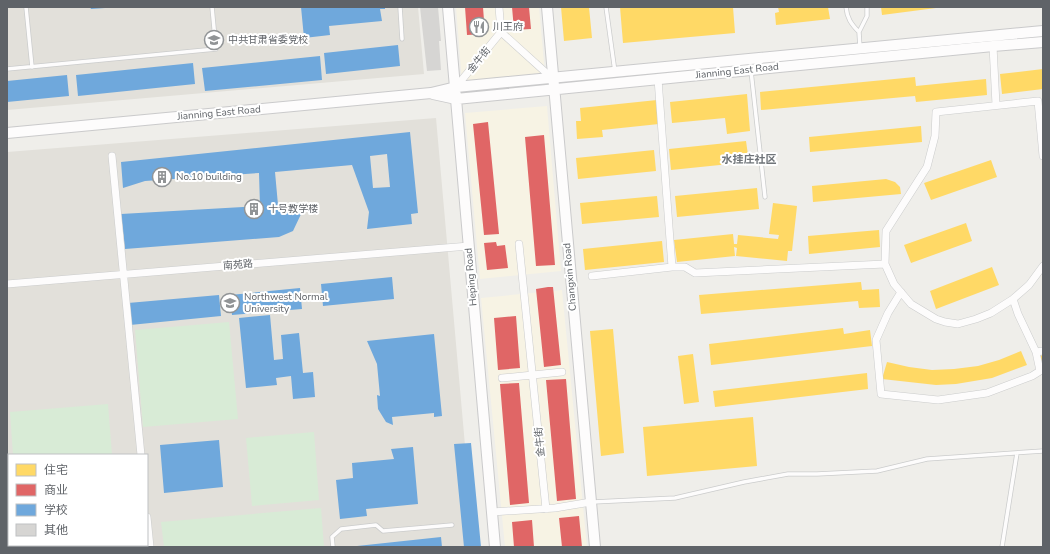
<svg xmlns="http://www.w3.org/2000/svg" width="1050" height="554" viewBox="0 0 1050 554" font-family="'Nunito Sans','Noto Sans SC',sans-serif">
<style>
.commercial{fill:#f7f3e4}
.education{fill:#e2e0da;fill-rule:evenodd}
.green{fill:#d8ebd6}
.homes{fill:#ffd966}
.shops{fill:#e06666}
.schools{fill:#6fa8dc;fill-rule:evenodd}
.building{fill:#d6d5d3}
.lines{fill:none;stroke-linecap:round;stroke-linejoin:round}
.lane-casing{stroke:#cbcccc;stroke-width:5}
.street-casing{stroke:#cbcccc;stroke-width:8}
.secondary-casing{stroke:#cacacb;stroke-width:12}
.lane{stroke:#fdfcfc;stroke-width:3.5}
.street{stroke:#fdfcfc;stroke-width:7}
.secondary{stroke:#fdfcfc;stroke-width:10}
.labels{text-anchor:middle;dominant-baseline:central;stroke-width:4;stroke-linejoin:round;paint-order:stroke}
.poi-label{font-size:10px;fill:#5f6368;stroke:#fff;text-anchor:start}
.street-label{font-size:10px;fill:#5f6368;stroke:#fff}
.neighbourhood-label{font-size:11px;font-weight:bold;fill:#70757a;stroke:#fff}
</style>
<rect width="100%" height="100%" fill="#efeeea"/>
<path class="commercial" d="M456,7h83l6,67 -83,8z
M547,106l14,165 -81,8 -15,-166z
M562,290l25,257h-82l-24,-249z"/>
<path class="education" d="M7,7h411l6,67 -417,36z
M436,118l38,429h-467v-395zM9,455h138v90h-138z"/>
<path class="green" d="M229,322l9,97 -95,8 -8,-97z
M108,404l4,51h-99l-3,-43z
M314,432l5,68 -67,6 -6,-68z
M321,508l3,39h-160l-3,-25z
M20,545h99l-21,2h-78z"/>
<path class="homes" d="M561,7h28l3,31 -28,3z
M620,7h113l2,26 -112,10z
M778,7h50l2,12 -54,6 -1,-12 4,-1z
M881,7h55v1l-54,7z
M1043,69v20l-41,5 -2,-20z
M915,77l1,9 70,-7 1,16 -71,7 -1,-6 -154,14 -1,-18z
M747,94l3,37 -23,3 -2,-16 -53,5 -2,-21z
M657,100l2,24 -57,6 1,7 -26,2 -1,-18h5l-1,-13z
M921,126l1,16 -112,10 -1,-15z
M746,141l3,21 -78,8 -2,-21z
M654,150l2,21 -78,8 -2,-21z
M991,160l6,17 -66,23 -7,-17z
M886,179l9,3 5,5 1,7 -88,8 -1,-16z
M757,188l2,21 -82,8 -2,-21z
M657,196l2,21 -77,7 -2,-21z
M773,203l24,3 -5,45h-4l-1,10 -51,-5 1,-8 -3,-1 1,9 -58,6 -3,-22 59,-6 1,10h3l1,-9 40,4 1,-4 -10,-1z
M966,223l6,18 -61,22 -7,-18z
M879,230l1,17 -71,7 -1,-18z
M662,241l2,21 -79,8 -2,-21z
M992,267l7,18 -63,24 -6,-18z
M861,282l1,8 17,-1 1,18 -21,1 -1,-7 -157,13 -2,-19z
M843,328l1,6 26,-4 2,16 -161,19 -2,-21z
M613,329l11,124 -23,3 -11,-125z
M1021,351l6,14 -35,13 -36,6 -20,1 -54,-6 5,-17 22,5 23,3 22,-1 24,-3 21,-6z
M693,354l6,48 -15,2 -6,-48z
M1043,355v16l-3,-15z
M867,373l1,16 -153,18 -2,-16z
M753,417l4,49 -110,10 -4,-49z"/>
<path class="shops" d="M465,7h18l2,27 -18,1z
M512,7h17l2,22 -17,1z
M488,122l11,112 -15,1 -11,-111z
M544,135l11,130 -19,1 -11,-129z
M496,242l1,4 8,-1 3,23 -21,2 -3,-27z
M548,287h5l8,78 -17,2 -8,-78z
M516,316l4,52 -22,2 -4,-52z
M566,379l10,120 -19,2 -11,-121z
M519,383l10,120 -19,2 -10,-121z
M579,516l3,31h-20l-3,-29z
M532,520l2,27h-20l-2,-25z"/>
<path class="schools" d="M90,7h15v1l-14,1z
M301,7h84v2h-5l2,12 -53,5 1,9 -26,3z
M398,45l2,21 -74,8 -2,-21z
M320,56l2,24 -117,11 -3,-23z
M193,63l2,21 -117,12 -2,-21z
M67,75l2,21 -62,6v-21z
M410,132l8,81 -7,1 1,10 -45,5 2,-17 -17,-47 -77,7 3,33 24,-2v9l-9,19 -14,6 -154,12 -4,-35 139,-8 -1,-33 -114,8 -22,7 -2,-26zM387,154l3,33 -17,1 -3,-32z
M392,277l2,22 -71,7 -2,-22z
M300,288l2,21 -70,6 -2,-20z
M219,295l2,21 -91,9 -2,-22z
M270,315l4,45 9,-1 -2,-24 18,-2 4,40 10,-1 2,25 -22,2 -2,-23 -15,2 1,7 -31,3 -7,-70z
M434,334l8,82 -8,1v-4l-42,4 1,8 -7,-3 -8,-13 -1,-14 3,1 -3,-32 -10,-23z
M219,440l4,47 -59,6 -4,-48z
M471,443l10,104h-17l-10,-103z
M413,447l5,57 -52,5 1,7 -27,3 -4,-39 17,-2 -1,-15 42,-4 -3,-10z
M441,537l1,10h-85v-1z"/>
<path class="building" d="M420,7h18l3,34h-2l2,29 -14,1z"/>
<g class="lines">
<g class="lane-casing">
<path id="lane" d="M26,7l6,60
M400,7l2,32
M606,7l9,65
M846,7c1,11 5,17 13,25
M860,48l-1,-16 8,-16v-9
M7,69l209,-20 -4,-42
M751,71l14,126
M593,502l82,-4 69,-16 44,-8h29l60,-3 50,-12 116,-8
M333,547l-1,-10 9,-8 35,-4 7,6 69,-6
M1002,547l15,-94"/>
</g>
<g class="street-casing">
<path id="street" d="M499,7l2,25 52,47
M993,46l3,59
M658,79l14,188h13l10,6 190,-9
M456,87l45,-55
M112,156l29,299
M1043,156l-5,-55 -102,11 -1,24 -8,31 -41,64 -1,33 9,20 17,20 25,15 9,3 13,2 18,-5 15,-6 22,-14 16,-14 14,-19
M519,244l27,265
M592,276l80,-9
M7,284l462,-38
M901,292l-13,21 -12,27 5,54 57,6 49,-7 45,-17 8,-5 -4,-19
M1013,299l5,15 18,38 7,-1
M502,378l60,-6
M492,512l63,-4 36,-6
M147,517l3,30"/>
</g>
<g class="secondary-casing">
<path id="secondary" d="M448,7l47,540
M547,7l48,540
M433,94l23,5 537,-53 50,-4
M7,133l424,-40 25,-6 587,-56"/>
</g>
<use href="#lane" class="lane"/>
<use href="#street" class="street"/>
<use href="#secondary" class="secondary"/>
</g>
<defs>
<g id="restaurant-ring" transform="scale(1)"><circle r="9.5" fill="#fff" stroke="#919496" stroke-width="1.5"/><path d="M-5-6h1v4h1v-4h1v4h1v-4h1v5L-1.5 .5V6h-2V.5L-5-1ZM5-6V6H3V1.5H1.5Q1.5-4 5-6Z" fill="#919496"/></g>
<g id="university-ring" transform="scale(1)"><circle r="9.5" fill="#fff" stroke="#919496" stroke-width="1.5"/><path d="M0-5L7-2L0 1L-7-2ZM-4 1L0 2.5L4 1V4Q0 6-4 4Z" fill="#919496"/></g>
<g id="building-ring" transform="scale(1)"><circle r="9.5" fill="#fff" stroke="#919496" stroke-width="1.5"/><path d="M-4-6H4V6H1V3H-1V6H-4ZM-2.5-4.3h1.7v1.8h-1.7ZM.8-4.3h1.7v1.8H.8ZM-2.5-1h1.7V.8h-1.7ZM.8-1h1.7V.8H.8Z" fill="#919496"/></g>
</defs>
<g fill-rule="evenodd">
<use href="#restaurant-ring" x="479" y="27"/>
<use href="#university-ring" x="214" y="40"/>
<use href="#building-ring" x="162" y="177"/>
<use href="#building-ring" x="254" y="209"/>
<use href="#university-ring" x="230" y="303"/>
</g>
<g class="labels">
<g class="poi-label">
<text x="493" y="27">川王府</text>
<text x="228" y="40">中共甘肃省委党校</text>
<text x="176" y="177">No.10 building</text>
<text x="268" y="209">十号教学楼</text>
<text x="244" y="297">Northwest Normal<tspan x="244" dy="12">University</tspan></text>
</g>
<g class="street-label">
<text transform="translate(479 60) rotate(-51)">金牛街</text>
<text transform="translate(737 71) rotate(-6)">Jianning East Road</text>
<text transform="translate(219 113) rotate(-5)">Jianning East Road</text>
<text transform="translate(238 265) rotate(-5)">南苑路</text>
<text transform="translate(471 277) rotate(-95)">Heping Road</text>
<text transform="translate(570 277) rotate(-95)">Changxin Road</text>
<text transform="translate(540 442) rotate(-95)">金牛街</text>
</g>
<g class="neighbourhood-label">
<text x="749" y="159">水挂庄社区</text>
</g>
</g>
<rect width="1050" height="554" fill="none" stroke="#5f6368" stroke-width="16"/>
<rect x="8" y="454" width="140" height="92" fill="#ffffff" stroke="#bfc1c3"/>
<rect x="16" y="464" width="20" height="12" fill="#ffd966" stroke="#bfc1c3"/>
<text x="44" y="474" font-size="12" fill="#5f6368">住宅</text>
<rect x="16" y="484" width="20" height="12" fill="#e06666" stroke="#bfc1c3"/>
<text x="44" y="494" font-size="12" fill="#5f6368">商业</text>
<rect x="16" y="504" width="20" height="12" fill="#6fa8dc" stroke="#bfc1c3"/>
<text x="44" y="514" font-size="12" fill="#5f6368">学校</text>
<rect x="16" y="524" width="20" height="12" fill="#d6d5d3" stroke="#bfc1c3"/>
<text x="44" y="534" font-size="12" fill="#5f6368">其他</text>
</svg>
